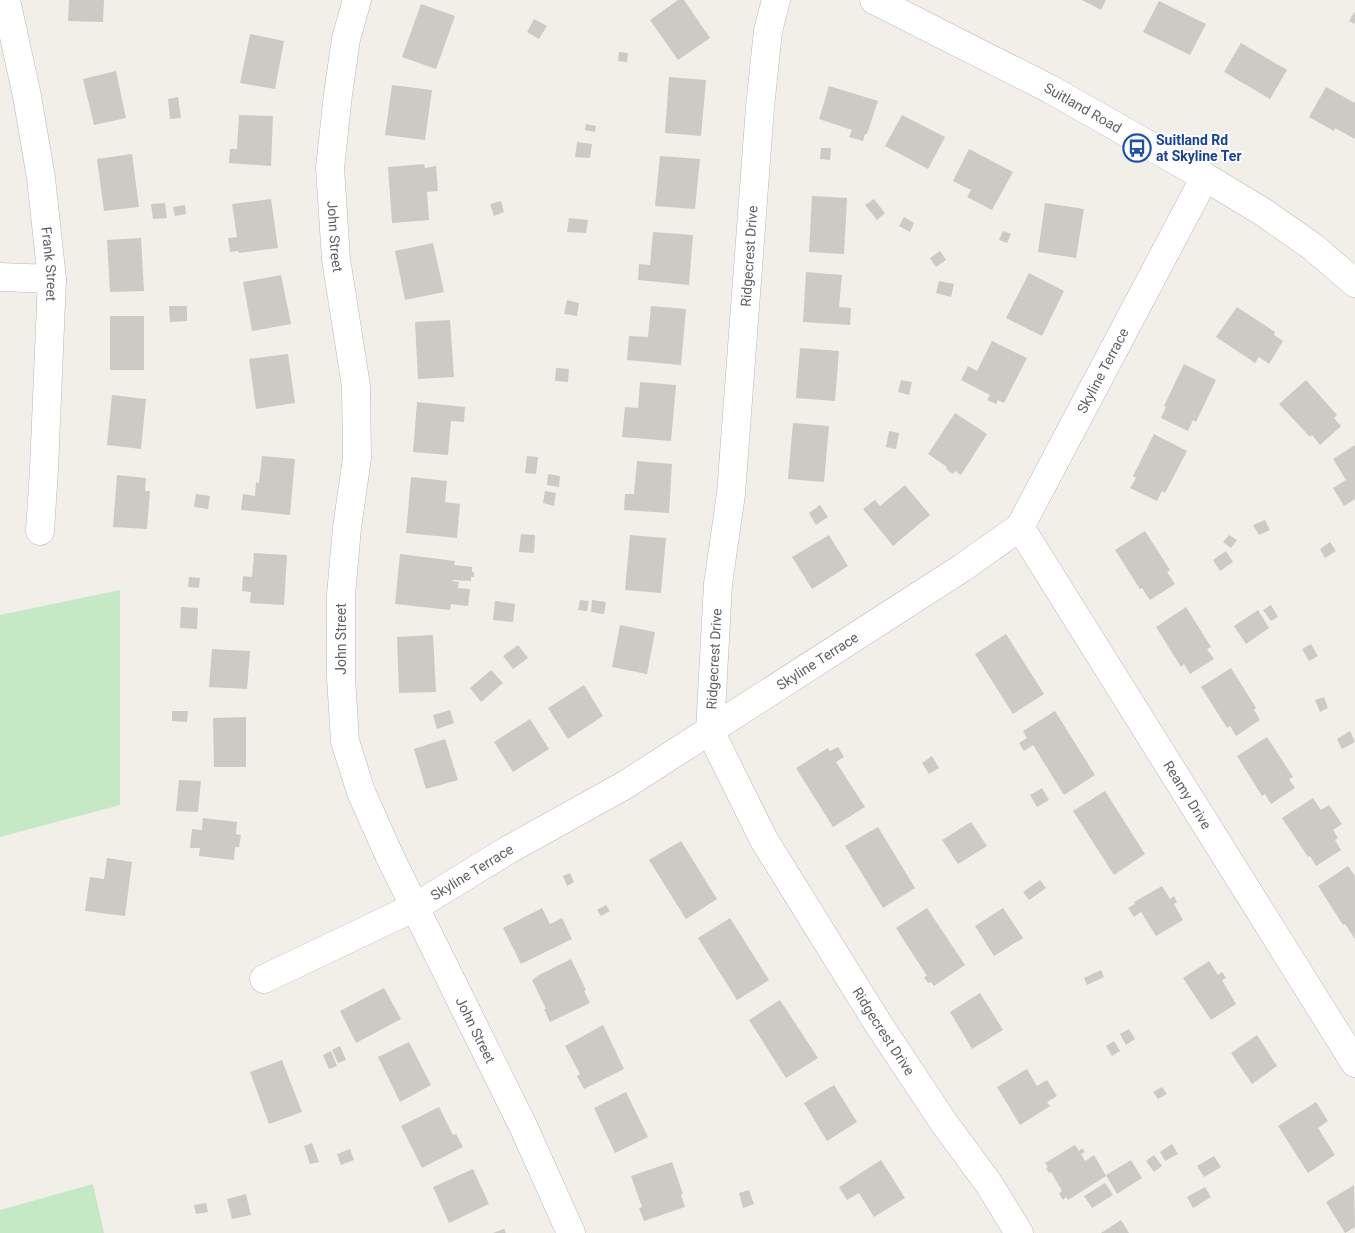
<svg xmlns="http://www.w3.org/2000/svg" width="1355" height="1233" viewBox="0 0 1355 1233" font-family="Roboto,sans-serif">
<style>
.green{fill:#c5e8c5}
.building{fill:#cccac5}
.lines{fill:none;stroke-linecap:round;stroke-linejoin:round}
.minor-casing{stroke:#b5b8bc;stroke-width:29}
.secondary-casing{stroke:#b6babf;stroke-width:29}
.minor{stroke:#fff;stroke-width:28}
.secondary{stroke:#fff;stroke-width:28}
.labels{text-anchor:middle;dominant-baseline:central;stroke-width:4;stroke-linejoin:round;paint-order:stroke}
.street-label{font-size:14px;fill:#5f6368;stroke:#fff}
.transit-label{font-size:14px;font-weight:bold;fill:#164399;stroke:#fff;text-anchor:start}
</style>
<rect width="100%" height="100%" fill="#f1efe8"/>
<path class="green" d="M120,590v215l-120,32v-222z
M93,1184l11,49h-104v-23z"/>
<path class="building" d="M69,0h35l-1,22 -35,-1z
M678,0h6l26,38 -32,22 -28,-40z
M1082,0h24l-5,10z
M1159,1l47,23 -16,31 -47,-23z
M421,4l34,12 -19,53 -34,-12z
M1355,11v13l-6,-3z
M534,19l13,7 -8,13 -12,-7z
M250,34l34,7 -9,48 -35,-6z
M1241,43l46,27 -17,29 -46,-27z
M619,52l9,1 -1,9 -9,-1z
M116,71l10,47 -32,7 -11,-46z
M669,77l37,3 -5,56 -36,-3z
M392,85l40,5 -7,50 -40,-5z
M829,86l49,15 -11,33h-2l-2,7 -14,-4 3,-7 -33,-11z
M1326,87l29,16v36l-20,-11 -1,3 -25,-14z
M178,97l3,21 -11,1 -2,-20z
M239,115l34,1 -2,50 -42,-3 1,-14h7z
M902,115l43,22 -17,32 -43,-23z
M586,124l10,2 -1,6 -10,-2z
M577,142l15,2 -2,14 -15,-1z
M821,148h10l-1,12 -10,-1z
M969,149l44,23 -21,38 -25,-13 4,-7 -18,-9z
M132,154l7,53 -35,4 -7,-52z
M660,156l40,3 -5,50 -40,-3z
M424,164l1,4 11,-2 2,25 -11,1 2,28 -37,3 -4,-56z
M812,196l35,2 -3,56 -35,-2z
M271,199l7,49 -39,5 -1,-2 -8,1 -2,-14 9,-1 -5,-33z
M874,199l11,14 -8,7 -12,-15z
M501,201l3,11 -10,4 -4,-12z
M165,203l2,15 -14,1 -2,-15z
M1045,203l39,6 -8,49 -38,-6z
M185,205l1,9 -11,2 -2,-9z
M904,217l10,6 -4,9 -11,-6z
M569,218l19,2 -2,13 -19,-1z
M1003,231l8,3 -4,9 -8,-3z
M653,232l40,3 -4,50 -51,-5 1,-16 11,1z
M141,238l3,53 -34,1 -3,-52z
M433,243l11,49 -39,8 -10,-49z
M940,251l6,9 -10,7 -6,-9z
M806,272l36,3 -3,32 12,1 -1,17 -47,-3z
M1029,273l35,18 -22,45 -36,-18z
M281,275l10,49 -39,7 -9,-49z
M939,281l15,3 -3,13 -15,-4z
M567,300l12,3 -2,13 -13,-2z
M169,306h18v15l-17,1z
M651,306l35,3 -5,56 -54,-5 2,-24 19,1z
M1237,307l38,25 -1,3 9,6 -14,23 -10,-7 -4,6 -39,-26z
M110,316h34v54h-34z
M450,320l4,57 -36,2 -3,-57z
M992,341l35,17 -23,45 -6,-3 -2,4 -9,-4 3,-5 -29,-15 7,-14 9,5z
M800,348l39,3 -4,50 -39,-3z
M288,354l7,49 -39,6 -7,-50z
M1184,364l32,16 -20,42 -3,-2 -5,11 -27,-13 5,-11 -2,-1z
M556,368l13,1 -1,13 -13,-1z
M901,380l11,2 -3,13 -11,-3z
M1306,380l31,35 -3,3 7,8 -21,19 -8,-10 -2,2 -31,-33z
M640,382l36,3 -5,56 -49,-4 3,-30 13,1z
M112,395l34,4 -5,50 -34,-4z
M417,402l48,5 -1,15 -13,-1 -3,34 -35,-3z
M955,413l32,21 -26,41 -6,-4 -2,3 -7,-5 1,-2 -19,-13z
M793,423l36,3 -5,56 -36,-3z
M889,431l10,2 -3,16 -10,-2z
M1154,434l33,17 -22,42 -3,-2 -5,10 -27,-13 6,-10 -3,-2z
M1355,445v54l-11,7 -11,-18 13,-8 -13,-21z
M262,456l33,3 -5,56 -49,-5 2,-16 12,2 1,-14 3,1z
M527,456l11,1 -2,17 -11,-1z
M637,461l35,3 -3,49 -45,-3 1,-16h9z
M548,474l12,2 -1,11 -12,-2z
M117,475l29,3 -1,13h5l-3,38 -34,-2z
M411,477l36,4 -2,21 15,2 -3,34 -51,-5z
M905,485l25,30 -37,31 -30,-37 12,-9 5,6z
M545,491l11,2 -2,13 -11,-3z
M196,494l14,2 -2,13 -14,-2z
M820,505l8,12 -12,8 -7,-12z
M1265,520l5,10 -11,5 -6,-10z
M1145,531l25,39 -3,2 8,12 -25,16 -8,-12 -2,1 -25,-39z
M521,534l14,1 -1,18 -15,-1z
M630,535l36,3 -5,55 -36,-3z
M829,535l19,31 -36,23 -20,-32z
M1229,535l8,5 -6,8 -8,-6z
M1330,542l6,9 -11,7 -5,-9z
M1226,551l7,11 -13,9 -7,-11z
M254,553l33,2 -3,50 -34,-2 1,-11 -9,-1 1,-15 9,1z
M400,554l55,7 -1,4 18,2v5h2v5h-3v4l-18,-1 -1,1 7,1 -1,6 12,1 -2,17 -17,-2 -1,6 -55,-6z
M189,577l11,1 -1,10 -11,-1z
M580,600l9,1 -2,10 -9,-1z
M592,600l14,2 -2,12 -13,-2z
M495,601l20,3 -2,18 -20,-2z
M1271,605l7,12 -7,4 -8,-11z
M181,607l17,1 -1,21 -17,-1z
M1186,607l25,40 -4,2 7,10 -24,15 -6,-10 -3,3 -25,-40z
M1258,610l11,18 -23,16 -12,-18z
M620,625l35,7 -8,42 -35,-7z
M1006,634l38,60 -31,20 -38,-60z
M433,635l3,57 -37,1 -2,-56z
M1311,644l7,12 -9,5 -7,-12z
M518,645l10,13 -15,11 -10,-13z
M212,649l38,2 -3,38 -38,-2z
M1231,668l25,40 -2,2 6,10 -24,16 -6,-10 -3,2 -26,-41z
M491,670l12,13 -22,19 -11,-14z
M584,685l19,31 -35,23 -20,-31z
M1324,697l4,11 -8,4 -5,-12z
M450,710l4,13 -17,6 -4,-14z
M172,711h16l-1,11 -15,-1z
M1055,711l40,64 -31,20 -31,-50 -9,6 -5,-8 8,-5 -4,-7z
M246,717v50h-32l-1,-49z
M530,719l19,30 -36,23 -19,-30z
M1350,731l5,11 -13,7 -5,-10z
M1267,737l26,40 -4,2 6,9 -24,16 -6,-10 -3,2 -25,-40z
M445,739l13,41 -32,9 -12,-40z
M838,747l6,10 -8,5 29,45 -32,20 -37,-59 32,-20 2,3z
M932,756l7,12 -10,6 -7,-11z
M179,780l22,1 -3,31 -22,-1z
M1042,788l7,12 -12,7 -7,-12z
M1105,791l40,63 -31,21 -41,-64z
M1313,798l8,12 8,-5 13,19 -9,6 5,8 -3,2 6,10 -25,16 -6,-10 -2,1 -26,-39z
M203,818l34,4 -1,12 5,1 -2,12h-4l-1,13 -35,-4 1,-8h-10l2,-19 10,1z
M971,822l16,24 -29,18 -16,-24z
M878,827l37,61 -32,20 -38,-62z
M681,841l36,58 -31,20 -37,-59z
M107,858l25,4 -7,54 -40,-5 5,-34 14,2z
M1348,866l7,10v63l-10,-15 -2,1 -25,-39z
M570,873l4,9 -7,4 -4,-10z
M1040,880l6,8 -17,12 -6,-8z
M1162,886l8,13 4,-3 3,6 -3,2 9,16 -27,16 -15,-24 -7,5 -6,-9 7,-4 -1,-2z
M606,905l4,6 -9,5 -4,-6z
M542,908l8,16 12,-6 10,21 -51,25 -18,-36z
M927,908l38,57 -31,21 -3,-4 -3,1 -4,-6 3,-1 -31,-48z
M1003,908l20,30 -29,18 -19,-30z
M730,918l39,62 -32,20 -39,-62z
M571,959l15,31 -2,1 6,12 -40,19 -6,-13h2l-14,-29 7,-5z
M1209,961l9,14 4,-3 4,6 -4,2 14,24 -25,16 -28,-42z
M1101,970l3,7 -17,8 -3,-7z
M384,988l17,31 -45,24 -16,-32z
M980,993l23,37 -31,19 -22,-37z
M780,1000l38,58 -32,20 -37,-58z
M603,1025l21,44 -40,20 -7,-13 3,-2 -15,-28z
M1129,1029l6,10 -9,6 -6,-11z
M1257,1035l20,31 -25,18 -21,-31z
M1114,1041l6,10 -8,5 -6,-10z
M409,1042l22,43 -31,17 -22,-45z
M340,1046l6,14 -8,3 -6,-13z
M331,1051l6,15 -8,3 -6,-14z
M282,1060l20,52 -33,12 -19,-52z
M1027,1069l10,17 10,-6 10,16 -10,6 3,4 -30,19 -23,-38z
M834,1085l23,37 -30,19 -23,-38z
M1162,1087l5,7 -9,5 -5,-7z
M626,1092l22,45 -33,16 -21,-45z
M1316,1102l12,19 -10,7 17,27 -27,18 -30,-47z
M439,1107l14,28 3,-1 7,13 -41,21 -21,-42z
M312,1143l7,19 -9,2 -6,-18z
M1172,1144l6,10 -13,7 -5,-9z
M1075,1145l4,6 3,-3 3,4 -4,2 4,7 9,-6 12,21 -38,24 -2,-3 -3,3 -4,-7 3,-2 -11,-19 -2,1 -3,-5 2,-1 -3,-4z
M350,1149l4,11 -13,5 -4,-11z
M1154,1155l8,11 -8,6 -8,-11z
M1214,1156l7,11 -17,10 -7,-11z
M881,1160l24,38 -31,19 -15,-24 -12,7 -8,-13z
M1131,1160l11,18 -25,16 -11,-19z
M672,1162l11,32 -2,1 4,12 -41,14 -5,-13 3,-1 -11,-31z
M473,1169l16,35 -40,19 -16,-36z
M1105,1183l8,12 -21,13 -8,-12z
M1354,1185l1,42 -10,6 -19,-31z
M1205,1187l6,10 -18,11 -6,-11z
M749,1190l5,14 -11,4 -4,-15z
M246,1194l5,21 -19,4 -5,-20z
M206,1203l2,9 -12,2 -2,-9z
M1121,1220l8,13h-28z
M504,1229l2,4h-13z"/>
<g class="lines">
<g class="minor-casing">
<g id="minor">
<path id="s1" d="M6,0l21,96 14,82 11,101 -8,190 -4,62"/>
<path id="s2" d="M357,0l-11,39 -8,55 -8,74 6,91 20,127 1,72 -10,70 -6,67v82l4,64 16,51 29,65 134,271 47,105"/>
<path id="s3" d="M776,0l-8,31 -8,76 -29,387 -13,90 -8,147 54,109 113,182 67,101 45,61 30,49"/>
<path d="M0,277l52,2"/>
<path id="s4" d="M1020,527l335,536"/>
<path id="s5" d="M264,979l151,-72 93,-57 117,-65 337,-217 58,-41 185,-350"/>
</g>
</g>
<g class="secondary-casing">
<g id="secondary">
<path id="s6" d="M874,0l176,89 155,88 58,35 50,35 42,36"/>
</g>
</g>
<use href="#minor" class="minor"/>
<use href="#secondary" class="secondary"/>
</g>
<defs>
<g id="bus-ring" transform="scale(1.4375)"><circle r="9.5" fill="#fff" stroke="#1a4fb4" stroke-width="1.5"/><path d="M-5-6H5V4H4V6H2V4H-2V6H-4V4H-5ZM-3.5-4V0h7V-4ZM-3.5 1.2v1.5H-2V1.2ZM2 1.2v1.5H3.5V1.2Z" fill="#1a4fb4"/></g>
</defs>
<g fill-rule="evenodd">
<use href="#bus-ring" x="1137" y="148"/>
</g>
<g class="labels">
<g class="street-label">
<text stroke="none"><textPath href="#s6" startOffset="235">Suitland Road</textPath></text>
<text stroke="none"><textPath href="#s2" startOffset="239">John Street</textPath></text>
<text transform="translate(749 256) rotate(-86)">Ridgecrest Drive</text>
<text stroke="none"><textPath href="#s1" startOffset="268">Frank Street</textPath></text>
<text stroke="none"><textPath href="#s5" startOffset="1059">Skyline Terrace</textPath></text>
<text transform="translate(341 639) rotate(-90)">John Street</text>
<text transform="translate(714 659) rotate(-87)">Ridgecrest Drive</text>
<text stroke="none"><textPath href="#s5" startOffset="639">Skyline Terrace</textPath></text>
<text stroke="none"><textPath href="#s4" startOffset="316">Reamy Drive</textPath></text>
<text stroke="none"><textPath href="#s5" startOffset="234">Skyline Terrace</textPath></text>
<text stroke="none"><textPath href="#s2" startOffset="1064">John Street</textPath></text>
<text stroke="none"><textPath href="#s3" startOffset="1082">Ridgecrest Drive</textPath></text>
</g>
<g class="transit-label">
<text x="1156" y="140">Suitland Rd<tspan x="1156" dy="16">at Skyline Ter</tspan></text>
</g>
</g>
</svg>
